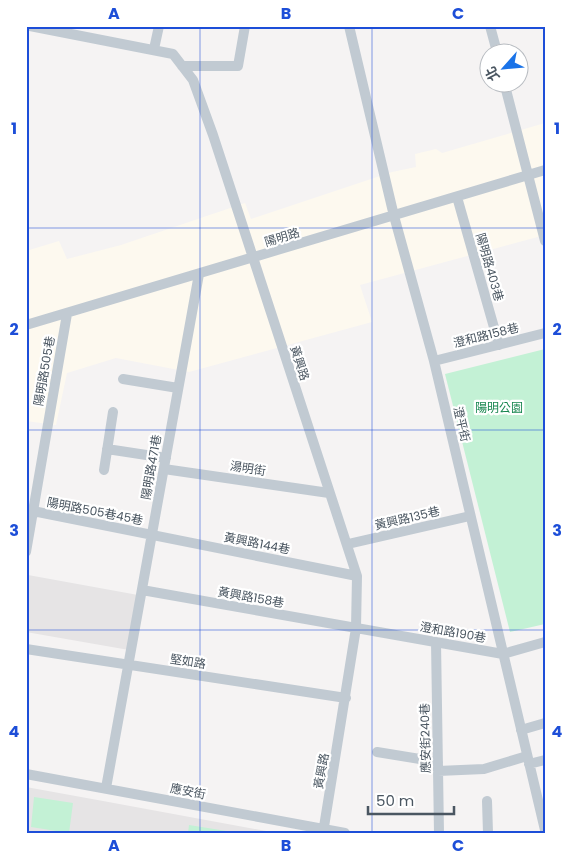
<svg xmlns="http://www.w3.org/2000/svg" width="571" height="859" viewBox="0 0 571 859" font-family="Poppins,'Noto Sans TC',sans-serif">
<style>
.commercial{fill:#fdf9ef}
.education{fill:#e6e4e5}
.green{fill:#c3f1d5}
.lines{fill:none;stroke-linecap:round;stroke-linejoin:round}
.minor{stroke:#c1cad2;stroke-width:10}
.grid{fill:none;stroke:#1d4ed8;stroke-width:1;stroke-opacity:0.55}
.labels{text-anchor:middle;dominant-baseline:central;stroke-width:4.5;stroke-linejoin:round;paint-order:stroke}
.street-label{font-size:12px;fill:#4a5661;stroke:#fff}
.park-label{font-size:12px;fill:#17864f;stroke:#fff}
.neatline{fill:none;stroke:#1d4ed8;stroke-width:2}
.grid-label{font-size:16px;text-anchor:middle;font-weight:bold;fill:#1d4ed8}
</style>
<rect width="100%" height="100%" fill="#f5f3f3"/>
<path class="commercial" d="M545,123v112l-185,50 12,37 -183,50 -73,-14 -49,15 -11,52 -30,-4v-170l33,-10 8,18 54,-14 124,-42 6,16 141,-47 24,-5 -1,-13 21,-5 6,4z"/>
<path class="education" d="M28,575l110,20 -9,55 -103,-18v-46z
M26,787l77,14 174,32h-251z"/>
<path class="green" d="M545,349v275l-35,8 -65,-258z
M34,797l39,6 -4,30 -38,-6z
M189,825l50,8h-51z"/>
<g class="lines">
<path class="minor" d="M30,26l143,28 20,26 20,55 144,441 -1,52 -33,205
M349,26l45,190 40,145 111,469
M490,26l7,26
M154,49l5,-23
M182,66h56l7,-40
M504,82l41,159
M457,197l42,148
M26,325l519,-155
M434,361l111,-28
M123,379l55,9
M107,449l59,9
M164,469l165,24
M104,470l9,-58
M33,511l324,65
M348,544l122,-28
M26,552l41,-238
M142,590l361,64 42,-12
M436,642l3,191
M26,649l320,49
M521,730l24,-7
M377,752l61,10
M529,764l16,-4
M438,771l46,-2 43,-13
M26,774l319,59
M106,788l93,-514
M487,801l1,32"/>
</g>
<path class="grid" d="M200,26v807M372,26v807M26,228h519M26,430h519M26,630h519"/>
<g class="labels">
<g class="street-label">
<text transform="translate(282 237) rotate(-17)">陽明路</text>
<text transform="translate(490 267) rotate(74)">陽明路403巷</text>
<text transform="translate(486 335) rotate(-14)">澄和路158巷</text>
<text transform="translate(300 363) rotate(72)">黃興路</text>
<text transform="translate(44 371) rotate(-80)">陽明路505巷</text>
<text transform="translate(462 424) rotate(77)">澄平街</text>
<text transform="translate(151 467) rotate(-80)">陽明路471巷</text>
<text transform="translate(248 468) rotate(9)">湯明街</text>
<text transform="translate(95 511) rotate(11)">陽明路505巷45巷</text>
<text transform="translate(407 518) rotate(-13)">黃興路135巷</text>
<text transform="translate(257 543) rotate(11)">黃興路144巷</text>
<text transform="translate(251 597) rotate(10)">黃興路158巷</text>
<text transform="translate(453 632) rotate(10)">澄和路190巷</text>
<text transform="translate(188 661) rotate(9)">堅如路</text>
<text transform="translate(425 738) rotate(-91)">應安街240巷</text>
<text transform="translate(321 771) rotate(-80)">黃興路</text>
<text transform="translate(188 791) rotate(11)">應安街</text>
</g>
<g class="park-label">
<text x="499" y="407">陽明公園</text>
</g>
</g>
<rect width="571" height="859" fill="none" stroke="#ffffff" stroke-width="55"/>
<g transform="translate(504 68) rotate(243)"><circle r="24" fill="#ffffff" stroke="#b7bbc0"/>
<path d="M0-4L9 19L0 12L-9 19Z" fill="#1a73e8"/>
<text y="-8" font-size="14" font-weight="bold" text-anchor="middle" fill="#4a5661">北</text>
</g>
<path d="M368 806v8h86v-8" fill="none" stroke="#4a5661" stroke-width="2.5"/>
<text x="376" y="806" font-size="15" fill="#4a5661" stroke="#ffffff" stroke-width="4" paint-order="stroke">50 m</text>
<rect x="28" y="28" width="516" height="804" class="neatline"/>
<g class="grid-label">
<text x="114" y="19">A</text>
<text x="286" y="19">B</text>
<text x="458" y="19">C</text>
<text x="14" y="134">1</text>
<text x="557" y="134">1</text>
<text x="14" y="335">2</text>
<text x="557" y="335">2</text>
<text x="14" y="536">3</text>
<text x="557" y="536">3</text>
<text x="14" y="737">4</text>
<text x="557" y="737">4</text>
<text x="114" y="851">A</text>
<text x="286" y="851">B</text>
<text x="458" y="851">C</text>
</g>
</svg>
